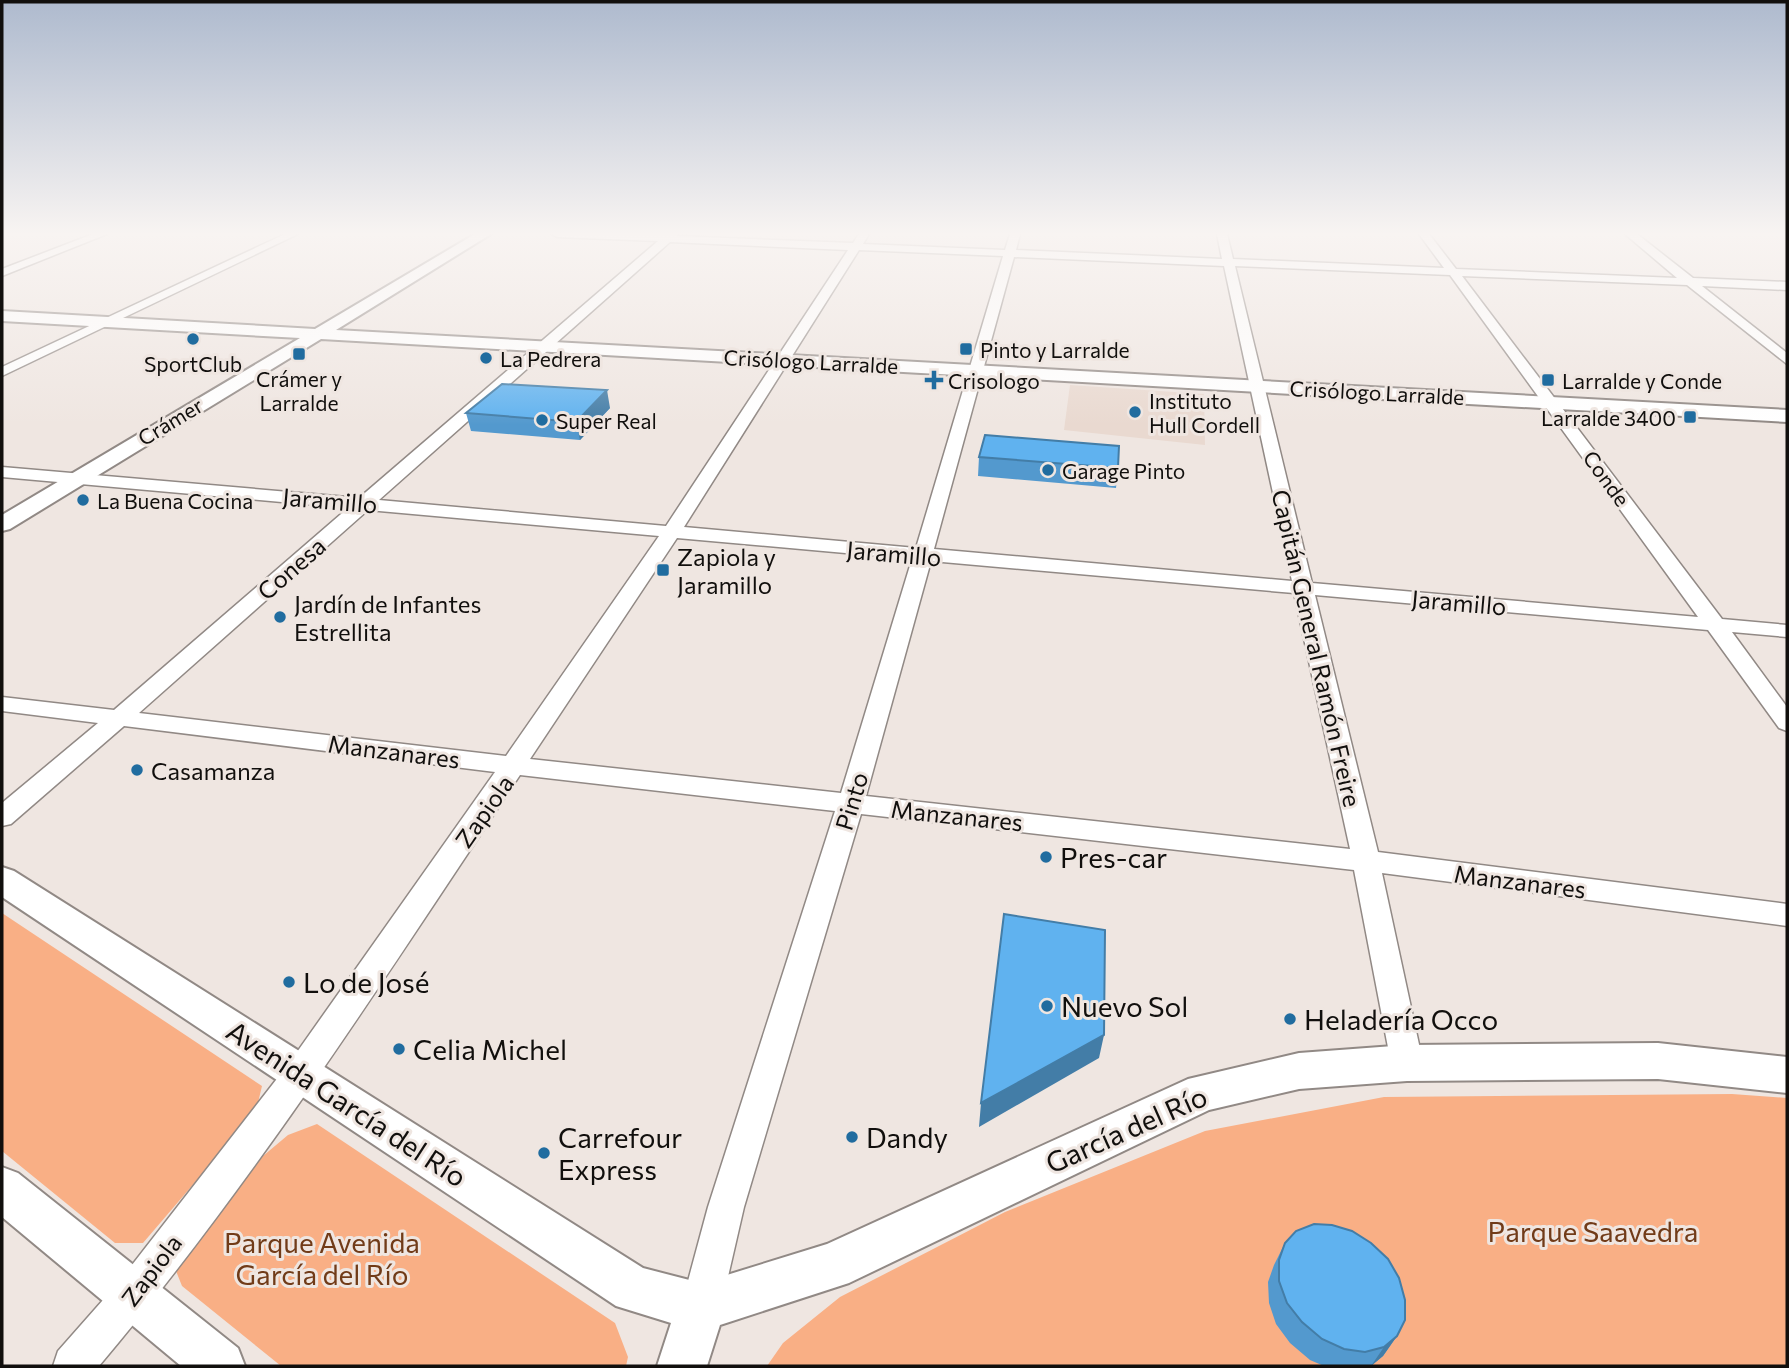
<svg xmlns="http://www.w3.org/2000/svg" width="1789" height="1368" viewBox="0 0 1789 1368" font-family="Commissioner,sans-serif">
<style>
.built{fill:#e9d9d0}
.green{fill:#f9af85}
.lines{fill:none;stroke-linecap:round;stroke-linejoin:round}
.minor-casing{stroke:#918985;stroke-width:3}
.tertiary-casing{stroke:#918985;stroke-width:4}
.minor{fill:#fff;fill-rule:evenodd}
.tertiary{fill:#fff;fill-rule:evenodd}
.wall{fill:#5399ce}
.shaded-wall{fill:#437da7}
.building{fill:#60b2ef;stroke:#437da7;stroke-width:2}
.poi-dot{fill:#206c9f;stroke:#efe6e1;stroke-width:2.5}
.labels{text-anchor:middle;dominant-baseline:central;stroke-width:6;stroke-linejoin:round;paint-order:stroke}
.far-poi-label{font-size:21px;fill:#110f0d;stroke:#efe6e1;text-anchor:start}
.far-street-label{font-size:21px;fill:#110f0d;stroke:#efe6e1}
.street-label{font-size:24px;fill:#110f0d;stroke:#efe6e1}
.poi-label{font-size:24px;fill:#110f0d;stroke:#efe6e1;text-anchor:start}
.near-poi-label{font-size:28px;fill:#110f0d;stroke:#efe6e1;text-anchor:start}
.near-street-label{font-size:28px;fill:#110f0d;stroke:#efe6e1}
.near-park-label{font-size:28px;fill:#713b18;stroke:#efe6e1}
</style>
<rect width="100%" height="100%" fill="#efe6e1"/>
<path class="built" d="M1070,385l134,9 1,51 -141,-15z"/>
<path class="green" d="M2,913l260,173 -6,25 -113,132h-28l-113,-92z
M1732,1094l55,4v268h-1020l16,-23 57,-46 165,-85 200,-81 179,-34z
M317,1124l298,199 13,34 -2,9h-345l-99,-80 -6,-15 87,-115 25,-21z"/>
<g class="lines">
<g class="minor-casing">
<path id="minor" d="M93,234h14l-105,42v-7z
M285,234h13l-296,142v-9z
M552,234h126l-1,2 176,7 6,-9h10l-6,10 142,6 5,-16h10l-4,16 206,9 -5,-25h10l6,25 211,9 -25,-34h10l27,35 221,9 -52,-44h12l56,44 94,4v8l-85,-4 85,67v11l-100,-79 -225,-9 260,343 65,6v12l-55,-5 55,75v24l-8,-3 -71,-98 -393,-35 63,257 409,52v22l-405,-53 41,190 -4,10 -12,5 -12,-5 -4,-10 -37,-193 -493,-56 -117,393 -23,100 -6,14 -14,6 -14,-6 -6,-14 27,-100 127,-396 -315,-36c-134,201 -265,406 -421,591h-46l5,-15 60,-68 172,-221 205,-290 -371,-46 -113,98 -9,2v-23l96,-80 -96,-12v-14l112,13 234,-202 -346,-31v-10l357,31 299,-257 -101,-4zM670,242l178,8 -182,276 -287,-26zM859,250l144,6 -87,292 -232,-21zM1014,257l210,9 68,315 -358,-32zM1235,266l215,9 248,342 -386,-34zM368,510l291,26 -153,220 -367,-43zM677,538l235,21 -71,234 -311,-34zM931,561l363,32 56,256 -484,-53z"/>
</g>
<g class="tertiary-casing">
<path id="tertiary" d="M475,234h16l-155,96 1451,80v12l-1466,-83 -311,190 -8,2v-16l298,-177 -298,-17v-10l313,18z
M2,867l12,4 629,397 58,15 126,-39 361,-165 111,-26 108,-8 251,-2 129,14v36l-129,-14 -251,2 -108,8 -90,21 -360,173 -129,42 -13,41h-50l14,-43 -55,-17 -614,-409z
M2,1167l16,6 220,175 7,18h-64l-179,-149z"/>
</g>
<use href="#minor" class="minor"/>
<use href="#tertiary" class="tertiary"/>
</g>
<path class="wall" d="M610,408l-30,32 -109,-9 -5,-18z
M979,457l139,11 -2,20 -138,-12z
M1285,1243l112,93 -14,20 -12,10h-47l-14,-6 -20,-17 -14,-19 -7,-21 -1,-21 6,-17z"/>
<path class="shaded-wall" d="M607,390l3,18 -30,32 -4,-18z
M1104,1035l-5,23 -120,69 2,-24z
M1397,1336l-14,20 -12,10 13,-19z"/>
<path class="building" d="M502,384l105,6 -31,32 -110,-9z
M985,435l134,11 -1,22 -139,-11z
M1004,914l101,16 -1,105 -123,68z
M1314,1224l18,1 20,6 19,12 17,16 11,19 6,22v20l-8,16 -13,11 -19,5 -21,-3 -22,-10 -20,-17 -15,-19 -8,-22v-21l6,-17 11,-12z"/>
<linearGradient id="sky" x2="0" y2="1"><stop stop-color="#aebace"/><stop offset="0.55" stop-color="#f8f4f2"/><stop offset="1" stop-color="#f8f4f2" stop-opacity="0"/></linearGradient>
<rect width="1789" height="425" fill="url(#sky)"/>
<g class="poi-dot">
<circle cx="193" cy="339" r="7"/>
<rect x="959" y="342" width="14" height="14" rx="3.5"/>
<rect x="292" y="347" width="14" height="14" rx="3.5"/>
<circle cx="486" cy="358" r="7"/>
<path d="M930.5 369.5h7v7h7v7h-7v7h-7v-7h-7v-7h7z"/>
<rect x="1541" y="373" width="14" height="14" rx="3.5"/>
<circle cx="1135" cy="412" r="7"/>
<rect x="1683" y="410" width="14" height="14" rx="3.5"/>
<circle cx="542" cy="420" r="7"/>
<circle cx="1048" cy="470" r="7"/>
<circle cx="83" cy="500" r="7"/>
<rect x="656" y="563" width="14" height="14" rx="3.5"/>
<circle cx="280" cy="617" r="7"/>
<circle cx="137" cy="770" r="7"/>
<circle cx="1046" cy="857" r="7"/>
<circle cx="289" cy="982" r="7"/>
<circle cx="1047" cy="1006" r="7"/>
<circle cx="1290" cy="1019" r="7"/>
<circle cx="399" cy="1049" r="7"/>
<circle cx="852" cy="1137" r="7"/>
<circle cx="544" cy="1153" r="7"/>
</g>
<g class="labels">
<g class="far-poi-label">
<text x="980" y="349">Pinto y Larralde</text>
<text x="500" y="358">La Pedrera</text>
<text x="193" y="363" text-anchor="middle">SportClub</text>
<text x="299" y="378" text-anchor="middle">Crámer y<tspan x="299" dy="24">Larralde</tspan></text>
<text x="948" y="380">Crisologo</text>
<text x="1562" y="380">Larralde y Conde</text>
<text x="1149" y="400">Instituto<tspan x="1149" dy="24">Hull Cordell</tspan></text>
<text x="1676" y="417" text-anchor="end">Larralde 3400</text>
<text x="556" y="420">Super Real</text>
<text x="1062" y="470">Garage Pinto</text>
<text x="97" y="500">La Buena Cocina</text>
</g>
<g class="far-street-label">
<text transform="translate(811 361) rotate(3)">Crisólogo Larralde</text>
<text transform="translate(1377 392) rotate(3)">Crisólogo Larralde</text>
<text transform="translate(170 421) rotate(-31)">Crámer</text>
<text transform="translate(1607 478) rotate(54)">Conde</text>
</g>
<g class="street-label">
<text transform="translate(330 500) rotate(5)">Jaramillo</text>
<text transform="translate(894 553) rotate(5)">Jaramillo</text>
<text transform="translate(291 568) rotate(-41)">Conesa</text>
<text transform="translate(1459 602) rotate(5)">Jaramillo</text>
<text transform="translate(1317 648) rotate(77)">Capitán General Ramón Freire</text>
<text transform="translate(394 751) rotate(7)">Manzanares</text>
<text transform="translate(851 801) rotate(-73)">Pinto</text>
<text transform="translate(484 811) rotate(-55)">Zapiola</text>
<text transform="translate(957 815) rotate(6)">Manzanares</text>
<text transform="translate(1520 881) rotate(7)">Manzanares</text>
<text transform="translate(151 1270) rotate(-53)">Zapiola</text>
</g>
<g class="poi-label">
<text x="677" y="556">Zapiola y<tspan x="677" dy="28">Jaramillo</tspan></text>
<text x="294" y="603">Jardín de Infantes<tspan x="294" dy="28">Estrellita</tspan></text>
<text x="151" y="770">Casamanza</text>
</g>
<g class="near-poi-label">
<text x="1060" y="857">Pres-car</text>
<text x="303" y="982">Lo de José</text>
<text x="1061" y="1006">Nuevo Sol</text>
<text x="1304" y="1019">Heladería Occo</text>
<text x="413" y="1049">Celia Michel</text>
<text x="558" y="1137">Carrefour<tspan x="558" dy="32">Express</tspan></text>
<text x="866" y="1137">Dandy</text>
</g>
<g class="near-street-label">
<text transform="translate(347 1103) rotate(33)">Avenida García del Río</text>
<text transform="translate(1126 1129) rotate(-24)">García del Río</text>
</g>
<g class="near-park-label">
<text x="1593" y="1231">Parque Saavedra</text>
<text x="322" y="1242">Parque Avenida<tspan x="322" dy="32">García del Río</tspan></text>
</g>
</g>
<rect width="1789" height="1368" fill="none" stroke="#110f0d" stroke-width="7"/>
</svg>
